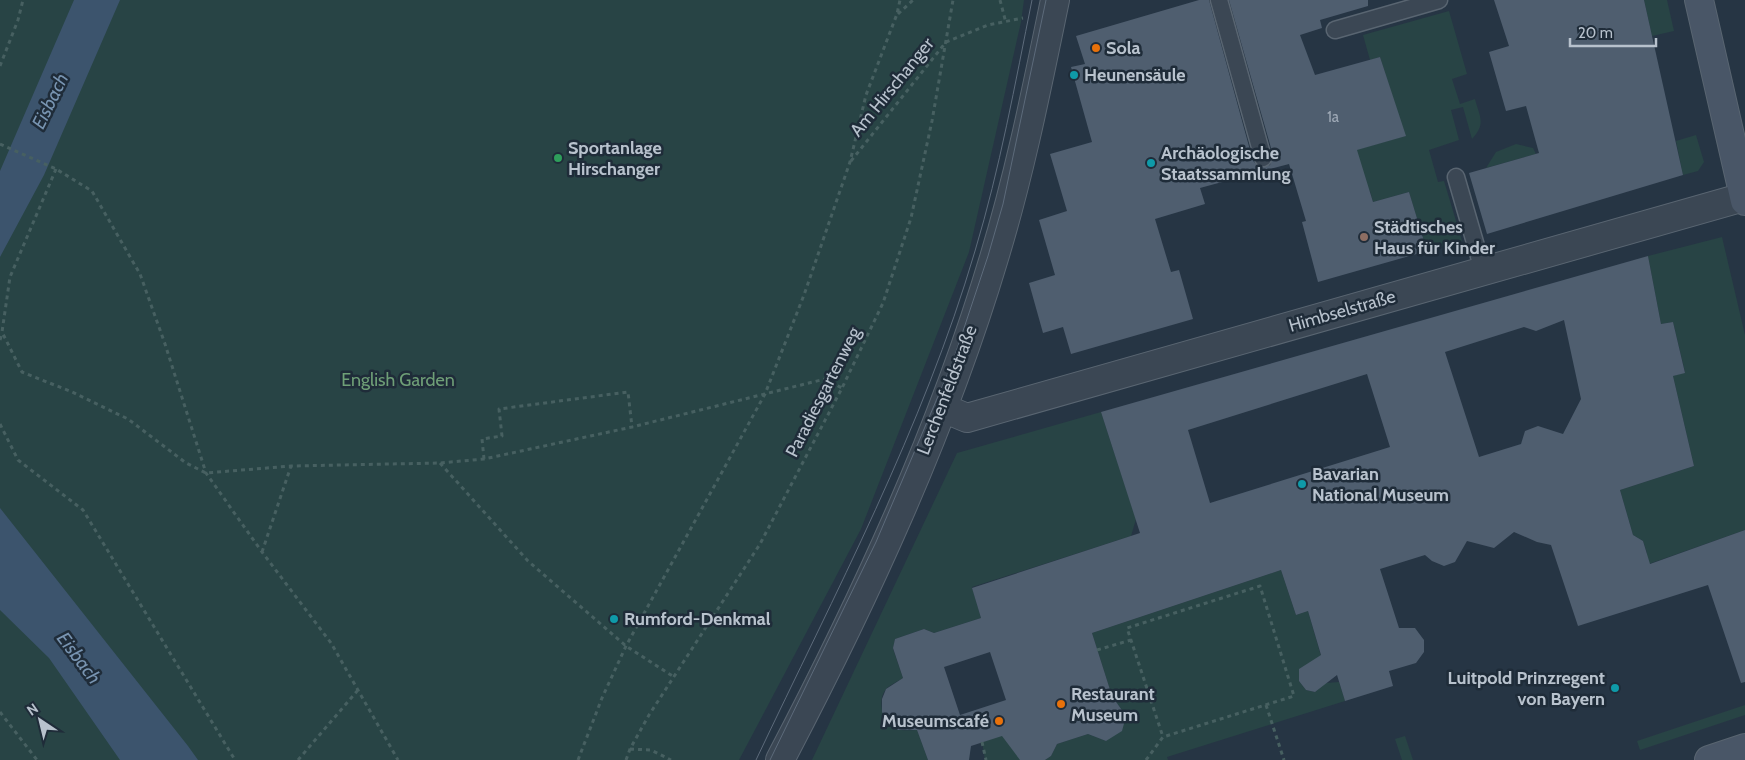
<svg xmlns="http://www.w3.org/2000/svg" width="1745" height="760" viewBox="0 0 1745 760" font-family="Cabin,sans-serif">
<style>
.green{fill:#284445}
.water{fill:#3c546d}
.building{fill:#4f5e6f;fill-rule:evenodd}
.lines{fill:none;stroke-linecap:round;stroke-linejoin:round}
.lane-casing{stroke:#596571;stroke-width:19}
.street-casing{stroke:#596571;stroke-width:30}
.secondary-casing{stroke:#596571;stroke-width:30}
.path{stroke:#476061;stroke-width:3;stroke-dasharray:4 4;stroke-linecap:butt}
.lane{stroke:#3b4754;stroke-width:16}
.street{stroke:#3b4754;stroke-width:28}
.secondary{stroke:#495667;stroke-width:28}
.tram{stroke:#5d6b7b;stroke-width:1}
.food-dot{fill:#e8710a;stroke:#1f2c39;stroke-width:2}
.culture-dot{fill:#0f9aa8;stroke:#1f2c39;stroke-width:2}
.leisure-dot{fill:#2e9e5b;stroke:#1f2c39;stroke-width:2}
.education-dot{fill:#8d6e63;stroke:#1f2c39;stroke-width:2}
.labels{text-anchor:middle;dominant-baseline:central;stroke-width:5;stroke-linejoin:round;paint-order:stroke}
.number-label{font-size:15px;fill:#9ea9b6}
.poi-label{font-size:18px;font-weight:bold;fill:#b8c2cd;stroke:#1f2c39;text-anchor:start}
.street-label{font-size:18px;fill:#b8c2cd;stroke:#1f2c39}
.park-label{font-size:18px;fill:#6f9f77;stroke:#1f2c39}
.water-label{font-size:19px;font-style:italic;fill:#7894b1;stroke:#1f2c39}
</style>
<rect width="100%" height="100%" fill="#263544"/>
<path class="green" d="M0,0h1024l-3,22 -52,230 -108,277 -122,231h-739z
M1644,0h23l7,31 -22,5z
M1449,11l18,63 -15,5 8,25 15,-5c5,19 11,24 -3,40l-9,-32 -12,3 8,30 -30,10 9,32 6,-1 18,60 -35,10 -18,-59 -36,10 -3,-11 -61,-28 96,-27 -25,-79 -10,3 -7,-25z
M1696,135l8,27 -6,9 -15,4 -7,-34z
M1516,144l17,4 3,6 -50,14 10,-16z
M1722,237l23,98v195l-102,36 4,-13 -4,-12 -10,-6 -13,-45 74,-24 -21,-90 12,-4 -12,-50 -12,2 -13,-68z
M1101,412l35,107 -5,17 -159,51 9,31 -47,15 -10,-4 -29,10 -2,10 10,29c-5,3 -13,7 -17,11 -10,12 -3,35 11,40 6,2 15,1 20,1l11,30h-116l145,-307z
M1281,570l15,45 12,-4 15,52 -23,6 -1,12 7,9 9,2 11,-9 13,-1 6,19 -178,56 1,3h-123l6,-4 6,-12 31,-10 18,7 20,-25 -14,-20 -20,-63z
M1745,705v10l-105,35 -3,-9z
M1013,732l9,28h-37l-3,-18z
M1405,736l8,24h-11l-7,-21z"/>
<path class="water" d="M74,0h46l-76,175 -44,82v-86z
M0,508l188,238 10,14h-78l-71,-102 -49,-48z"/>
<path class="building" d="M1199,0h10l44,161 8,7 9,-3 3,-10 -44,-155h139v6l-48,14 2,8 -22,7 15,40 65,-18 26,79 -49,14 16,52 36,-10 18,59 -109,31 -16,-60 4,-1 -17,-57 -89,24 5,16 -50,15 16,53 8,-2 14,49 -122,35 -8,-27 -20,6 -14,-50 26,-8 -16,-55 28,-9 -17,-57 42,-12 -21,-75 14,-3 -9,-28z
M1494,0h150l39,175 -196,59 -18,-61 70,-20 -13,-47 -20,5 -17,-59 20,-6z
M1648,256l13,68 12,-2 12,51 -12,3 21,90 -74,24 13,45 10,6 7,23 95,-34v152l-4,1 -33,-98 -130,41 -27,-81 -14,-3 -23,-10 -20,16 -27,-7 -12,21 -11,4 -12,-5 -7,-6 -45,14 19,59h16l9,12v12l-8,11 -27,8 4,15 -48,15 -8,-26 -22,17 -9,-2 -7,-9v-12l22,-14 -13,-44 -12,4 -15,-45 -189,63 20,63 14,20 -4,15 -16,10 -18,-7 -31,10 -6,12 -6,4h-25l-18,-24 -31,10 -2,14h-41l-11,-30h-19l-10,-8 -6,-10v-13l4,-10 17,-11 -10,-30 2,-9 29,-10 10,4 47,-15 -9,-30 168,-55 -39,-121zM1564,320l17,79 -18,35 -25,-8 -13,5 -4,13 -42,13 -34,-105 79,-25 12,4zM1367,374l23,73 -180,56 -22,-73zM990,652l16,48 -46,15 -16,-48z"/>
<g class="lines">
<g class="lane-casing">
<path id="lane" d="M1219,0l44,158
M1335,30l104,-30
M1456,177l27,93"/>
</g>
<g class="street-casing">
<path id="street" d="M943,408l24,10 777,-221
M780,760c84,-160 162,-328 214,-502 26,-85 43,-171 61,-258"/>
</g>
<g class="secondary-casing">
<path id="secondary" d="M1699,0l46,201
M1709,760l36,-12"/>
</g>
<path class="path" d="M1000,0l6,23
M898,14l15,-14
M0,66l18,-46 5,-20
M0,144l56,25 36,22 48,83 25,70 41,129 56,79 69,91 67,117
M851,161l95,-119 42,-17 35,-7
M56,169l-46,108 -8,55 20,40 50,20 56,27 58,44 20,10 85,-7 149,-3 44,-4 148,-32 193,-48 17,9
M0,340l2,-7
M0,424l18,36 65,50 152,250
M484,459l-2,-20 20,-3 -3,-27 129,-17 4,35
M440,463l88,98 98,85 48,31
M262,552l29,-86
M1097,650l34,-10
M1266,705l18,55
M0,712l37,48
M982,742l4,18
M630,749l21,1 20,10
M298,760l60,-70
M578,760l24,-62 24,-52 139,-252 39,-99 46,-133 16,-67 31,-81 3,-14
M626,760l4,-11 19,-34 111,-171 82,-156 41,-85 28,-85 21,-97 21,-121
M1146,760l17,-23 131,-41 -34,-110 -133,42 36,109"/>
<use href="#lane" class="lane"/>
<use href="#street" class="street"/>
<use href="#secondary" class="secondary"/>
<path class="tram" d="M756,760c79,-167 167,-332 219,-509 25,-83 40,-167 57,-251
M770,760l106,-218 77,-181 35,-105 15,-52 43,-204"/>
</g>
<g class="food-dot">
<circle cx="1096" cy="48" r="5"/>
<circle cx="1061" cy="704" r="5"/>
<circle cx="999" cy="721" r="5"/>
</g>
<g class="culture-dot">
<circle cx="1074" cy="75" r="5"/>
<circle cx="1151" cy="163" r="5"/>
<circle cx="1302" cy="484" r="5"/>
<circle cx="614" cy="619" r="5"/>
<circle cx="1615" cy="688" r="5"/>
</g>
<circle class="leisure-dot" cx="558" cy="158" r="5"/>
<circle class="education-dot" cx="1364" cy="237" r="5"/>
<g class="labels">
<g class="number-label">
<text x="1333" y="117">1a</text>
</g>
<g class="poi-label">
<text x="1106" y="48">Sola</text>
<text x="1084" y="75">Heunensäule</text>
<text x="568" y="148">Sportanlage<tspan x="568" dy="21">Hirschanger</tspan></text>
<text x="1161" y="153">Archäologische<tspan x="1161" dy="21">Staatssammlung</tspan></text>
<text x="1374" y="227">Städtisches<tspan x="1374" dy="21">Haus für Kinder</tspan></text>
<text x="1312" y="474">Bavarian<tspan x="1312" dy="21">National Museum</tspan></text>
<text x="624" y="619">Rumford-Denkmal</text>
<text x="1605" y="678" text-anchor="end">Luitpold Prinzregent<tspan x="1605" dy="21">von Bayern</tspan></text>
<text x="1071" y="694">Restaurant<tspan x="1071" dy="21">Museum</tspan></text>
<text x="989" y="721" text-anchor="end">Museumscafé</text>
</g>
<g class="street-label">
<text transform="translate(892 87) rotate(-51)">Am Hirschanger</text>
<text transform="translate(1342 311) rotate(-16)">Himbselstraße</text>
<text transform="translate(947 390) rotate(-69)">Lerchenfeldstraße</text>
<text transform="translate(823 392) rotate(-63)">Paradiesgartenweg</text>
</g>
<g class="park-label">
<text x="398" y="380">English Garden</text>
</g>
<g class="water-label">
<text transform="translate(50 101) rotate(-64)">Eisbach</text>
<text transform="translate(79 658) rotate(53)">Eisbach</text>
</g>
</g>
<g transform="translate(40 720) rotate(325)" stroke="#1f2c39" stroke-width="4" paint-order="stroke">
<path d="M0-4L9 19L0 12L-9 19Z" fill="#b8c2cd"/>
<text y="-8" font-size="14" font-weight="bold" text-anchor="middle" fill="#b8c2cd">N</text>
</g>
<path d="M1570 38v8h86v-8" fill="none" stroke="#b8c2cd" stroke-width="2.5"/>
<text x="1578" y="38" font-size="15" fill="#b8c2cd" stroke="#1f2c39" stroke-width="4" paint-order="stroke">20 m</text>
</svg>
